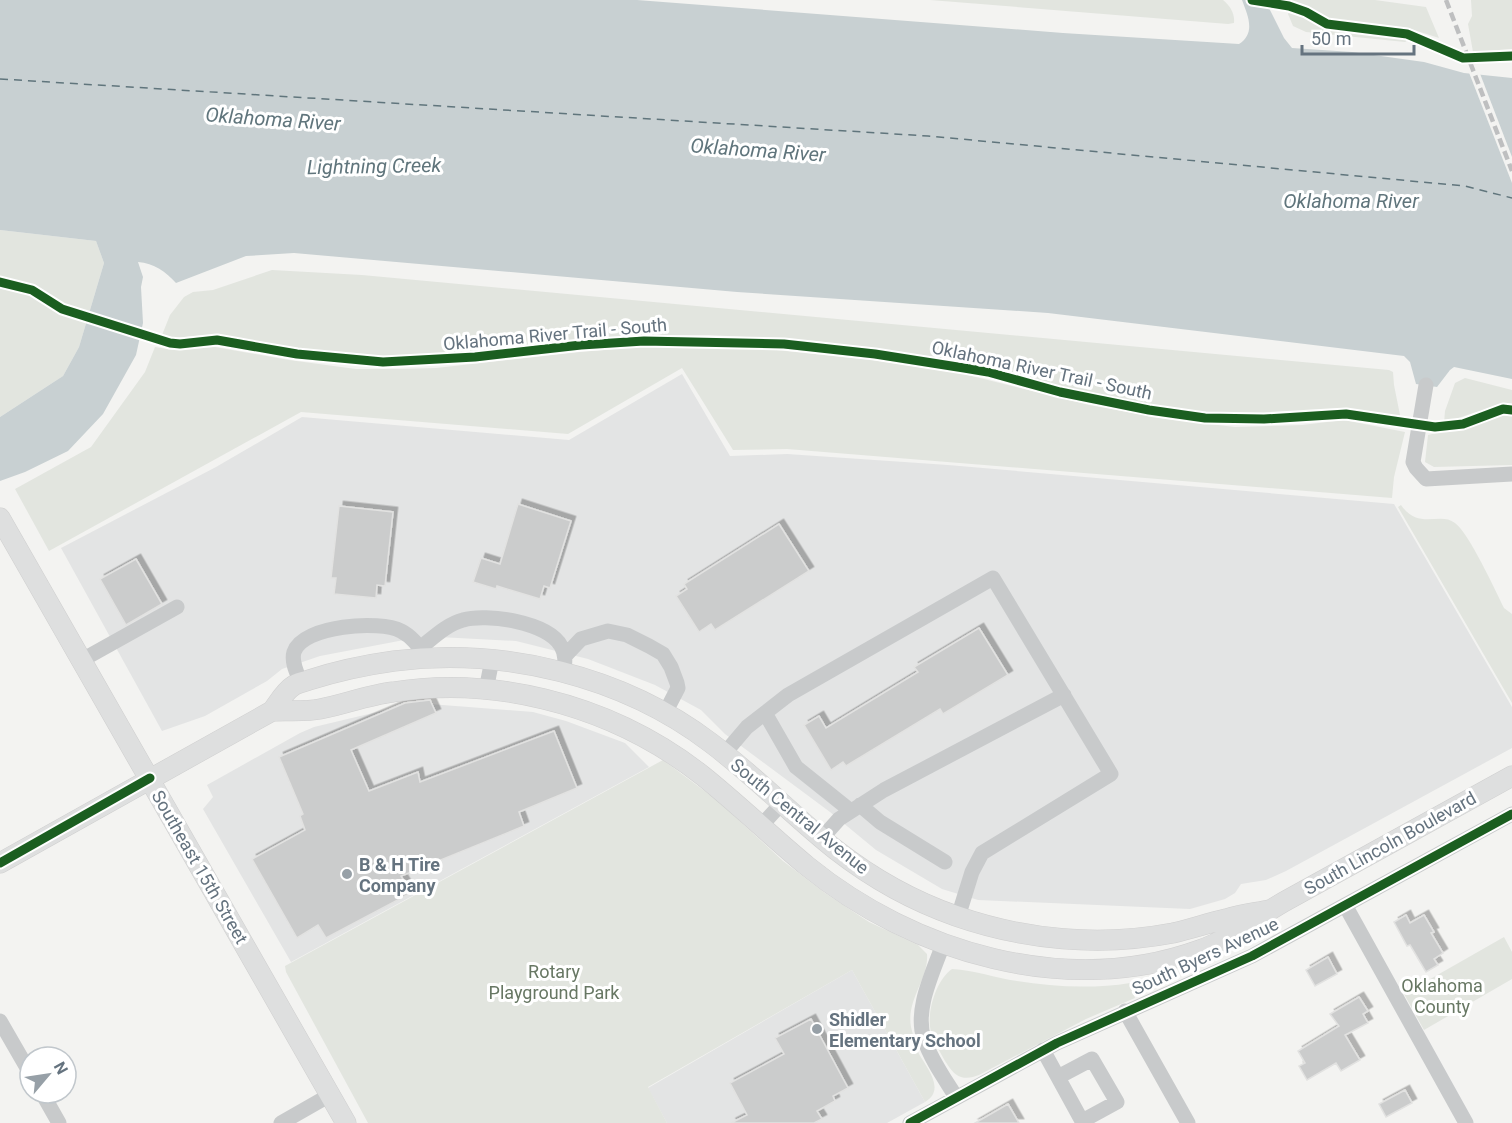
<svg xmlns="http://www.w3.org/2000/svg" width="1512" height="1123" viewBox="0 0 1512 1123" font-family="Roboto,sans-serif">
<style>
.built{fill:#e3e4e4}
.green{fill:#e2e5df}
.water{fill:#c8d0d2}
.pier{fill:#f3f3f1}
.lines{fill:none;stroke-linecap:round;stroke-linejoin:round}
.ferry{stroke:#60757c;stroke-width:1.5;stroke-dasharray:8 6;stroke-linecap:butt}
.building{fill:#cbcccc;stroke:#e2e2e1;stroke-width:1.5;filter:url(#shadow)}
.major-casing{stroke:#cfcfcf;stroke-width:21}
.minor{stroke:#c8cacb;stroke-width:15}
.major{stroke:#dedfdf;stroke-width:20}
.rail{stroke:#bebfc0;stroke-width:4.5;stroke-dasharray:9 4.5;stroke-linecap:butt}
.cycleway-casing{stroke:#fff;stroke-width:13}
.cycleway{stroke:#1b5e20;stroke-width:9}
.poi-dot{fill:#97a0a7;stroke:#fff;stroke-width:2}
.labels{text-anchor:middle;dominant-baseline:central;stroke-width:6;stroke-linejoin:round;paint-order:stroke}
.street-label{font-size:18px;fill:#65737f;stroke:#fff}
.poi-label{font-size:18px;font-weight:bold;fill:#65737f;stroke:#fff;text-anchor:start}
.park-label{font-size:18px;fill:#677763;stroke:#fff}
.water-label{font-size:20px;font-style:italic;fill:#60757c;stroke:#fff}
</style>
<defs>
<filter id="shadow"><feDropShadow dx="4.5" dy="-4.5" stdDeviation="0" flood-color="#0004"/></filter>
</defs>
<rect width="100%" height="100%" fill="#f3f3f1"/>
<path class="built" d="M682,374l48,82 57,-2 161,11 446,39 118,203v41l-226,123 -20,9 -25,4 -6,9 -10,6 -35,10 -212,-9 -36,-11 -66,-39 -46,-38 -105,-78 -24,-24 -46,-25 -67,-26 -72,-18 -77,-4 -35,3 -84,16 -38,13 -15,12 -62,35 -43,15 -101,-183 155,-81 86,-50 267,23z
M430,704l103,8 33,9 59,22 24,24 -358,195 -88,-153 10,-12 -6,-12 93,-52 14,-6 84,-20z
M852,970l73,132 -38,21h-220l-19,-35z"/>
<path class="green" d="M930,0h293c7,6 12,13 11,23l-6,1z
M1285,0h90l51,7 13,31 -31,-10 -23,-1 -54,-8z
M1471,0h41v49l-39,3 -5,-28 4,-8z
M1289,12c14,0 24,14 38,17 26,7 56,2 81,11l-3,2 -99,-10 -13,-6 -5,-12z
M0,230l96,11 8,22 -25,84 -16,29 -63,41z
M272,270l90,5 1027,95 4,2 1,13 7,35 -32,-9 -18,-2 -93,6 -65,-4 -83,-13 -161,-38 -133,-19 -107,-6 -54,1 -230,21h-44l-47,-4 -127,-18 -33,3 -12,-3 8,-20 14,-18 9,-5 20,-2z
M651,346l107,2 114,12 92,14 125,31 77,14 69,8 67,-2 42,-5 61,12 -11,45 -2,21 -605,-49 -54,1 -51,-82 -114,66 -267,-22 -252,139 -34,-62 76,-42 54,-75 10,-25 18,3 42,-3 74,13 67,9h43l37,-1 144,-16z
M1465,378l47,12v15l-36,7 -32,11 1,-12 10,-28z
M1512,415v50l-78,2 -9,-5 3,-27 34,-8 28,-10z
M1401,505c18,26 39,6 54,18 14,10 40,67 49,85l8,6v89l-114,-196z
M663,760l55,41 65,60 42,32 44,29 49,23 9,9c2,25 -21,46 -16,73 2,8 5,19 8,27 8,14 27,36 6,48l-73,-132 -204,117 19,36h-299l-82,-151 -1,-6z
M1504,937l8,15v27l-88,51 -20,-36z
M952,969c23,1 43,9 65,12 36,6 77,8 113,2l5,15 -49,21 -107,56c-6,2 -11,4 -18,2 -7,-2 -12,-10 -16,-16 -5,-9 -11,-19 -14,-29 -5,-19 5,-52 21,-63z"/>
<path class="water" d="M0,0h637l426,33 176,11c17,-11 9,-28 3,-44h23l19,38 8,10 60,4 72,10 40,11 48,5v301l-58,-12 -4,3 -13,17 -21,-3 -6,-22 -6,-6 -356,-43 -311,-21 -443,-39 -48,3 -70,27c-10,-11 -22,-20 -38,-21l5,15 -2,10 2,36 -7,32 -33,59 -35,37 -43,21 -25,9v-64l63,-41 16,-29 25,-84 -8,-22 -96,-11z"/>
<path class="pier" d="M1468,70l11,1 33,86v26z"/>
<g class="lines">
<path class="ferry" d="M0,79l928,57 537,50 47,12"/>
</g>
<path class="building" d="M518,504l53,17 -21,67 -6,-2 -4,13 -43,-13 -1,3 -23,-7 8,-24 19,6z
M339,506l54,6 -8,74 -8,-1 -1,13 -42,-4 2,-16h-5z
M779,524l30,47 -94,59 -4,-6 -12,8 -23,-36 11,-7 -3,-5z
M136,559l26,45 -36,21 -26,-46z
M979,628l29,47 -65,39 -3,-5 -94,57 -3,-4 -12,8 -27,-45 15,-9 7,12 92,-56 -4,-5z
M430,700l6,13 -85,37 18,41 49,-19 2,10 134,-51 23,57 -58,24 5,14 -123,50 10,17 -85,45 -8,-13 -21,13 -45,-79 53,-29 -5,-14 3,-2 -24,-57 126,-54z
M1406,915l4,8 14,-8 10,17 -3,1 12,20 -9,6 4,6 -12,7 -16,-27 -3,1 -13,-24z
M1328,957l9,17 -22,12 -9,-16z
M1359,997l9,14 -5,3 5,9 -23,12 15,25 -19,11 -5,-8 -29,17 -8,-14 6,-3 -7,-12 41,-25 -9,-12z
M811,1019l37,69 -15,8 2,5 -18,10 5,8 -8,4h-83l16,-8 -17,-32 54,-29 -9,-16z
M1405,1090l7,13 -26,14 -7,-13z
M1008,1104l11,19h-44z"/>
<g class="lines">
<g class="major-casing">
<path id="major" d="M0,518l346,605
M272,711c15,-1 33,1 48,-2 25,-5 48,-14 73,-17 50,-8 102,-5 151,7 58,14 112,40 159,77 36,29 69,61 104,90 107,87 260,132 393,84 33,-12 59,-35 89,-51 74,-41 149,-82 223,-123
M0,863l272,-152c6,-8 13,-20 21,-25 4,-3 11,-4 16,-6 28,-9 56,-15 85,-19 110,-14 229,15 317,82 44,33 82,73 125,107 36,28 77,51 120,66 69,24 144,31 217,17 18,-4 35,-10 53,-14 14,-4 28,-6 43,-9"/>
</g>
<path class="minor" d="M1426,385l-13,77 3,6 10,11 86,-5
M420,648c13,-10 27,-24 43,-28 23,-7 85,2 98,26 5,8 4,17 3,26
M565,656l16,-17 27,-8 19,4 22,11 14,8 8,13 6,16 1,5 -13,25
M82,660l95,-53
M301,683c-4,-10 -10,-21 -7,-31 9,-27 86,-32 107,-21 12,6 19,16 25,27
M486,690l6,-30
M765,713l31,54 55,44
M724,754l23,-27 41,-32 205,-117 118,196 -129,79 -10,19 -14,45
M860,805l20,17 65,40
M761,826l21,-23
M822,838l17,-19 45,-29 180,-95
M1345,905l121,218
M943,944c-10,29 -29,65 -19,95 7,21 21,40 32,58
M1125,1011l63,112
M0,1021l30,52
M1043,1050l39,71 35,-19 -25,-43 -34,18
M42,1093l17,30
M281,1123l49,-28
M910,1123l147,-80 195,-87 260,-142"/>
<use href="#major" class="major"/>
<path class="rail" d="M1446,0l66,171"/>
<g class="cycleway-casing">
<path id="cycleway" d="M1252,0l37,6 17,6 21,12 80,10 56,24 49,-2
M0,282l32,8 30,19 108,34 10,1 37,-4 80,14 86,8 92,-5 106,-12 63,-4 140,3 91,10 89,14 24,4 72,20 89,18 56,8 59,1 82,-5 89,13 28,-3 40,-15 9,1
M0,863l150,-85
M910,1123l147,-80 195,-87 260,-142"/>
</g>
<use href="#cycleway" class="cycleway"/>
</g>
<g class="poi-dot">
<circle cx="347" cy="874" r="6"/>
<circle cx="817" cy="1029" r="6"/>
</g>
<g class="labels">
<g class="street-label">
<text transform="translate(555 334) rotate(-5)">Oklahoma River Trail - South</text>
<text transform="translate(1042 370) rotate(12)">Oklahoma River Trail - South</text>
<text transform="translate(800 816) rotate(39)">South Central Avenue</text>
<text transform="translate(1390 843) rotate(-29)">South Lincoln Boulevard</text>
<text transform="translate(200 867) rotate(60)">Southeast 15th Street</text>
<text transform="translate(1205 956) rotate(-25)">South Byers Avenue</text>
</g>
<g class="poi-label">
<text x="359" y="864">B &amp; H Tire<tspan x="359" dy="21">Company</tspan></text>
<text x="829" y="1019">Shidler<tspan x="829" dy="21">Elementary School</tspan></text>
</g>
<g class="park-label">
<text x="554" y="971">Rotary<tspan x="554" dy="21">Playground Park</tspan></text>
<text x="1442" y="985">Oklahoma<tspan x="1442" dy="21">County</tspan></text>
</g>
<g class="water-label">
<text transform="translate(273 119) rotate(4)">Oklahoma River</text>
<text transform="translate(758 150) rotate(4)">Oklahoma River</text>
<text transform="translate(374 166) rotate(-1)">Lightning Creek</text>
<text x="1351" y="201">Oklahoma River</text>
</g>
</g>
<g transform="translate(48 1075) rotate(61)"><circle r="28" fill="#ffffff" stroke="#c1c7cc" stroke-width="1.5"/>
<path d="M0-4.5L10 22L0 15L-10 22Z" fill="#97a0a7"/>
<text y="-9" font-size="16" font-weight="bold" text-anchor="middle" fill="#65737f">N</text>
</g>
<path d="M1302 45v9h112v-9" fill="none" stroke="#65737f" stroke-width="3"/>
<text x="1311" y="45" font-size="18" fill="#65737f" stroke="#ffffff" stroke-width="4.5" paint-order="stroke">50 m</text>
</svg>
